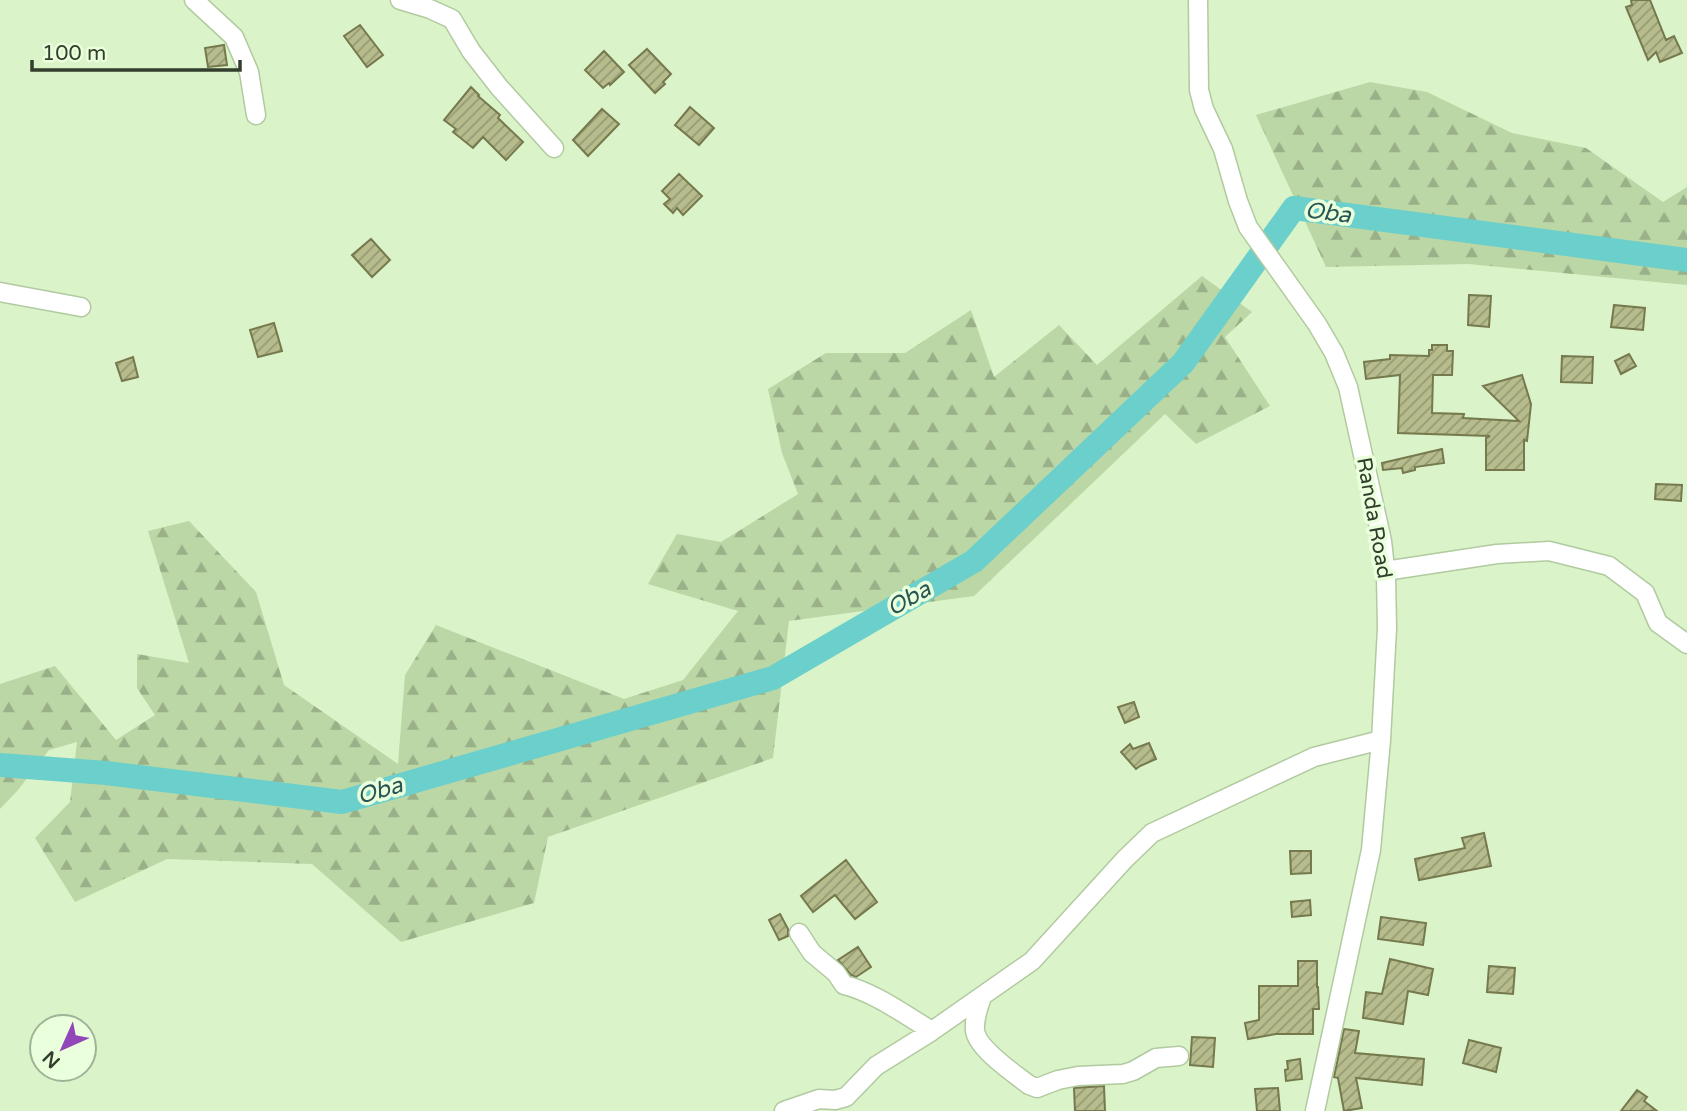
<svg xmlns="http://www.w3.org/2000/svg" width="1687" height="1111" viewBox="0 0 1687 1111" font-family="'Varela Round',sans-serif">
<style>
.forest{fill:url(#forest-firs)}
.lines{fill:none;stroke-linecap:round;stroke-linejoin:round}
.river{stroke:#6bcfcb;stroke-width:24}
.building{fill:url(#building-hatch);stroke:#75794d;stroke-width:2}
.minor-casing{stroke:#b1caa0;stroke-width:21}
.minor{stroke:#fff;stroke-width:18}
.labels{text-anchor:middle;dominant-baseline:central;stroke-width:7;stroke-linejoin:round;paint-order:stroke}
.street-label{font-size:21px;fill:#343e2d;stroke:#eaffdc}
.water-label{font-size:23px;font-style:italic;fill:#295654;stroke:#eaffdc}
</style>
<defs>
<pattern id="forest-firs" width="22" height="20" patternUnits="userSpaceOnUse" patternTransform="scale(1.75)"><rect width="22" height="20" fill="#bbd7a6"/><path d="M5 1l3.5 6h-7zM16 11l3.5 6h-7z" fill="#99b088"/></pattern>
<pattern id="building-hatch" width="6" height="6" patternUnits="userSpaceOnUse" patternTransform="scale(1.75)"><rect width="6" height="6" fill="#b7bc8d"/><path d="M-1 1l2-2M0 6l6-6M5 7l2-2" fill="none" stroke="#969a74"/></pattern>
</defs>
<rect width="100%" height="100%" fill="#daf3c8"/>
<path class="forest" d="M1370,82l57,10 85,41 74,15 77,54 24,-15v98l-219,-21 -142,3 -70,-152z
M1202,276l50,36 -27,25 45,69 -74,38 -31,-30 -191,182 -185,25 -16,137 -225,79 -14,66 -133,39 -89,-78 -145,-5 -92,43 -40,-64 35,-36 7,-60 -28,8 -31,40 -18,19v-125l55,-18 61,74 39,-25 -18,-27v-34l52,9 -41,-132 41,-10 67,71 28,93 114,79 7,-89 31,-50 188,74 59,-19 55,-69 -90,-27 29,-50 44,8 77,-48 -16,-41 -14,-64 58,-36h79l66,-43 23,67 65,-52 38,40z"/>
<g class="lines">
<path class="river" d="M0,765l106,8 236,29 431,-124 201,-117 209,-198 111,-155 393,52"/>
</g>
<path class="building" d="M1631,0h19l16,40 8,-4 8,17 -22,9 -4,-10 -8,8 -22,-53 6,-2z
M360,25l23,30 -16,12 -23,-31z
M224,45l3,20 -19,2 -3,-19z
M647,49l24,25 -8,8 2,2 -10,9 -26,-28z
M604,51l20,21 -14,13 -1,-2 -6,5 -18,-18z
M471,87l8,8 -1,1 22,19 -2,3 25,24 -17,18 -23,-23 -10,11 -20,-16 3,-3 -12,-9z
M690,107l24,21 -15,17 -24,-20z
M602,109l17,15 -31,32 -15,-16z
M679,174l23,22 -19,19 -6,-7 -4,5 -9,-9 6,-5 -8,-8z
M371,239l19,21 -18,17 -20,-22z
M1469,295l22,1 -2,31 -21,-2z
M1614,305l31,3 -2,22 -32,-3z
M274,323l8,28 -24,6 -8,-27z
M1432,345h15v6h6l-1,24h-19l-1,38 32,1 -1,4 56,3 -36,-35 39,-11 9,29 -4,37 -3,-1v30h-38v-32l4,-2 -92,-3 2,-58 -34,4 -2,-17 26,-3v-4l39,1v-6h3z
M1629,354l7,12 -15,8 -6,-13z
M1562,356l31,1 -1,26 -31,-1z
M133,357l5,20 -16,4 -6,-18z
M1442,449l2,14 -29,4v3l-12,3 -1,-5 -19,2 -1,-7z
M1656,484l26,1 -1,16 -26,-2z
M1134,702l5,15 -14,6 -7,-16z
M1149,743l7,16 -16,7 -4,3 -15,-17 9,-8 3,5z
M1484,833l7,33 -72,14 -4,-21 50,-11 -3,-10z
M1290,851h21v22l-20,1z
M846,860l31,42 -22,17 -20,-24 -22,17 -12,-16z
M1310,900l1,15 -19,2 -1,-15z
M780,914l8,15v7l-9,4 -10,-20z
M1381,917l45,6 -3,22 -45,-6z
M858,947l13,20 -15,10 -5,-2 -13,-15z
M1390,959l43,10 -5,26 -20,-4 -5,33 -40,-6 3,-26 16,2z
M1298,961h19v26h1l1,22h-6v25h-37l-28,5 -3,-16 14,-3v-34h39z
M1489,966l26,2 -2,26 -26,-2z
M1344,1029l15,2 -4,22 69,6 -2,26 -66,-7 6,30 -18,3 -6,-33 -4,-1z
M1192,1037l23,1 -2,29 -23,-2z
M1469,1040l32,8 -5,24 -33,-9z
M1300,1059l2,20 -16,2 -1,-11 3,-1 -1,-8z
M1104,1086l1,25h-30l-1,-23z
M1278,1088l2,23h-23l-2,-22z
M1637,1090l10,7 -3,4 13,10h-36z"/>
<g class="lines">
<g class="minor-casing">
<path id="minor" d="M194,0l40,37 15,35 7,43
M400,0l30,9 22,10 19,32 28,36 55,61
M1198,0l1,90 5,19 19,40 15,52 10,26 69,97 17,29 14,34 34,154 4,36 1,51 -6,112 -10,110 -56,261
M0,292l81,15
M1385,571l112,-17 52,-3 60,15 36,27 13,30 29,21
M799,933l13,20 24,20 8,12c30,7 61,30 88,46
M982,997c-4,11 -8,22 -7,33 1,18 40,44 54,55l8,3 21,-8 20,-4 45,-2 10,-3 23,-13 23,-2
M784,1111l35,-12 16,1 11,-3 30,-31 56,-35 100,-70 93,-102 27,-26 162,-76 67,-17"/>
</g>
<use href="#minor" class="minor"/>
</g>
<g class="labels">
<g class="street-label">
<text transform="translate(1374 518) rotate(80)">Randa Road</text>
</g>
<g class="water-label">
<text transform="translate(1328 213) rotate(7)">Oba</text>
<text transform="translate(909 599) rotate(-30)">Oba</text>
<text transform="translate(380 791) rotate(-16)">Oba</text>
</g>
</g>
<g transform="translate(63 1048) rotate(225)"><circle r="33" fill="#eaffdc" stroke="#a1b296" stroke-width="2"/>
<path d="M0-5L12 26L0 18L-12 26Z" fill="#9247b8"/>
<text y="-10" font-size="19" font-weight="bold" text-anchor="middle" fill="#343e2d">N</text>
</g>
<path d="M32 60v10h208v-10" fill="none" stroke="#343e2d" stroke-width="3.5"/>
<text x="42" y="60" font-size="21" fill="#343e2d" stroke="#eaffdc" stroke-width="5" paint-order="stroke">100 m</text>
</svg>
